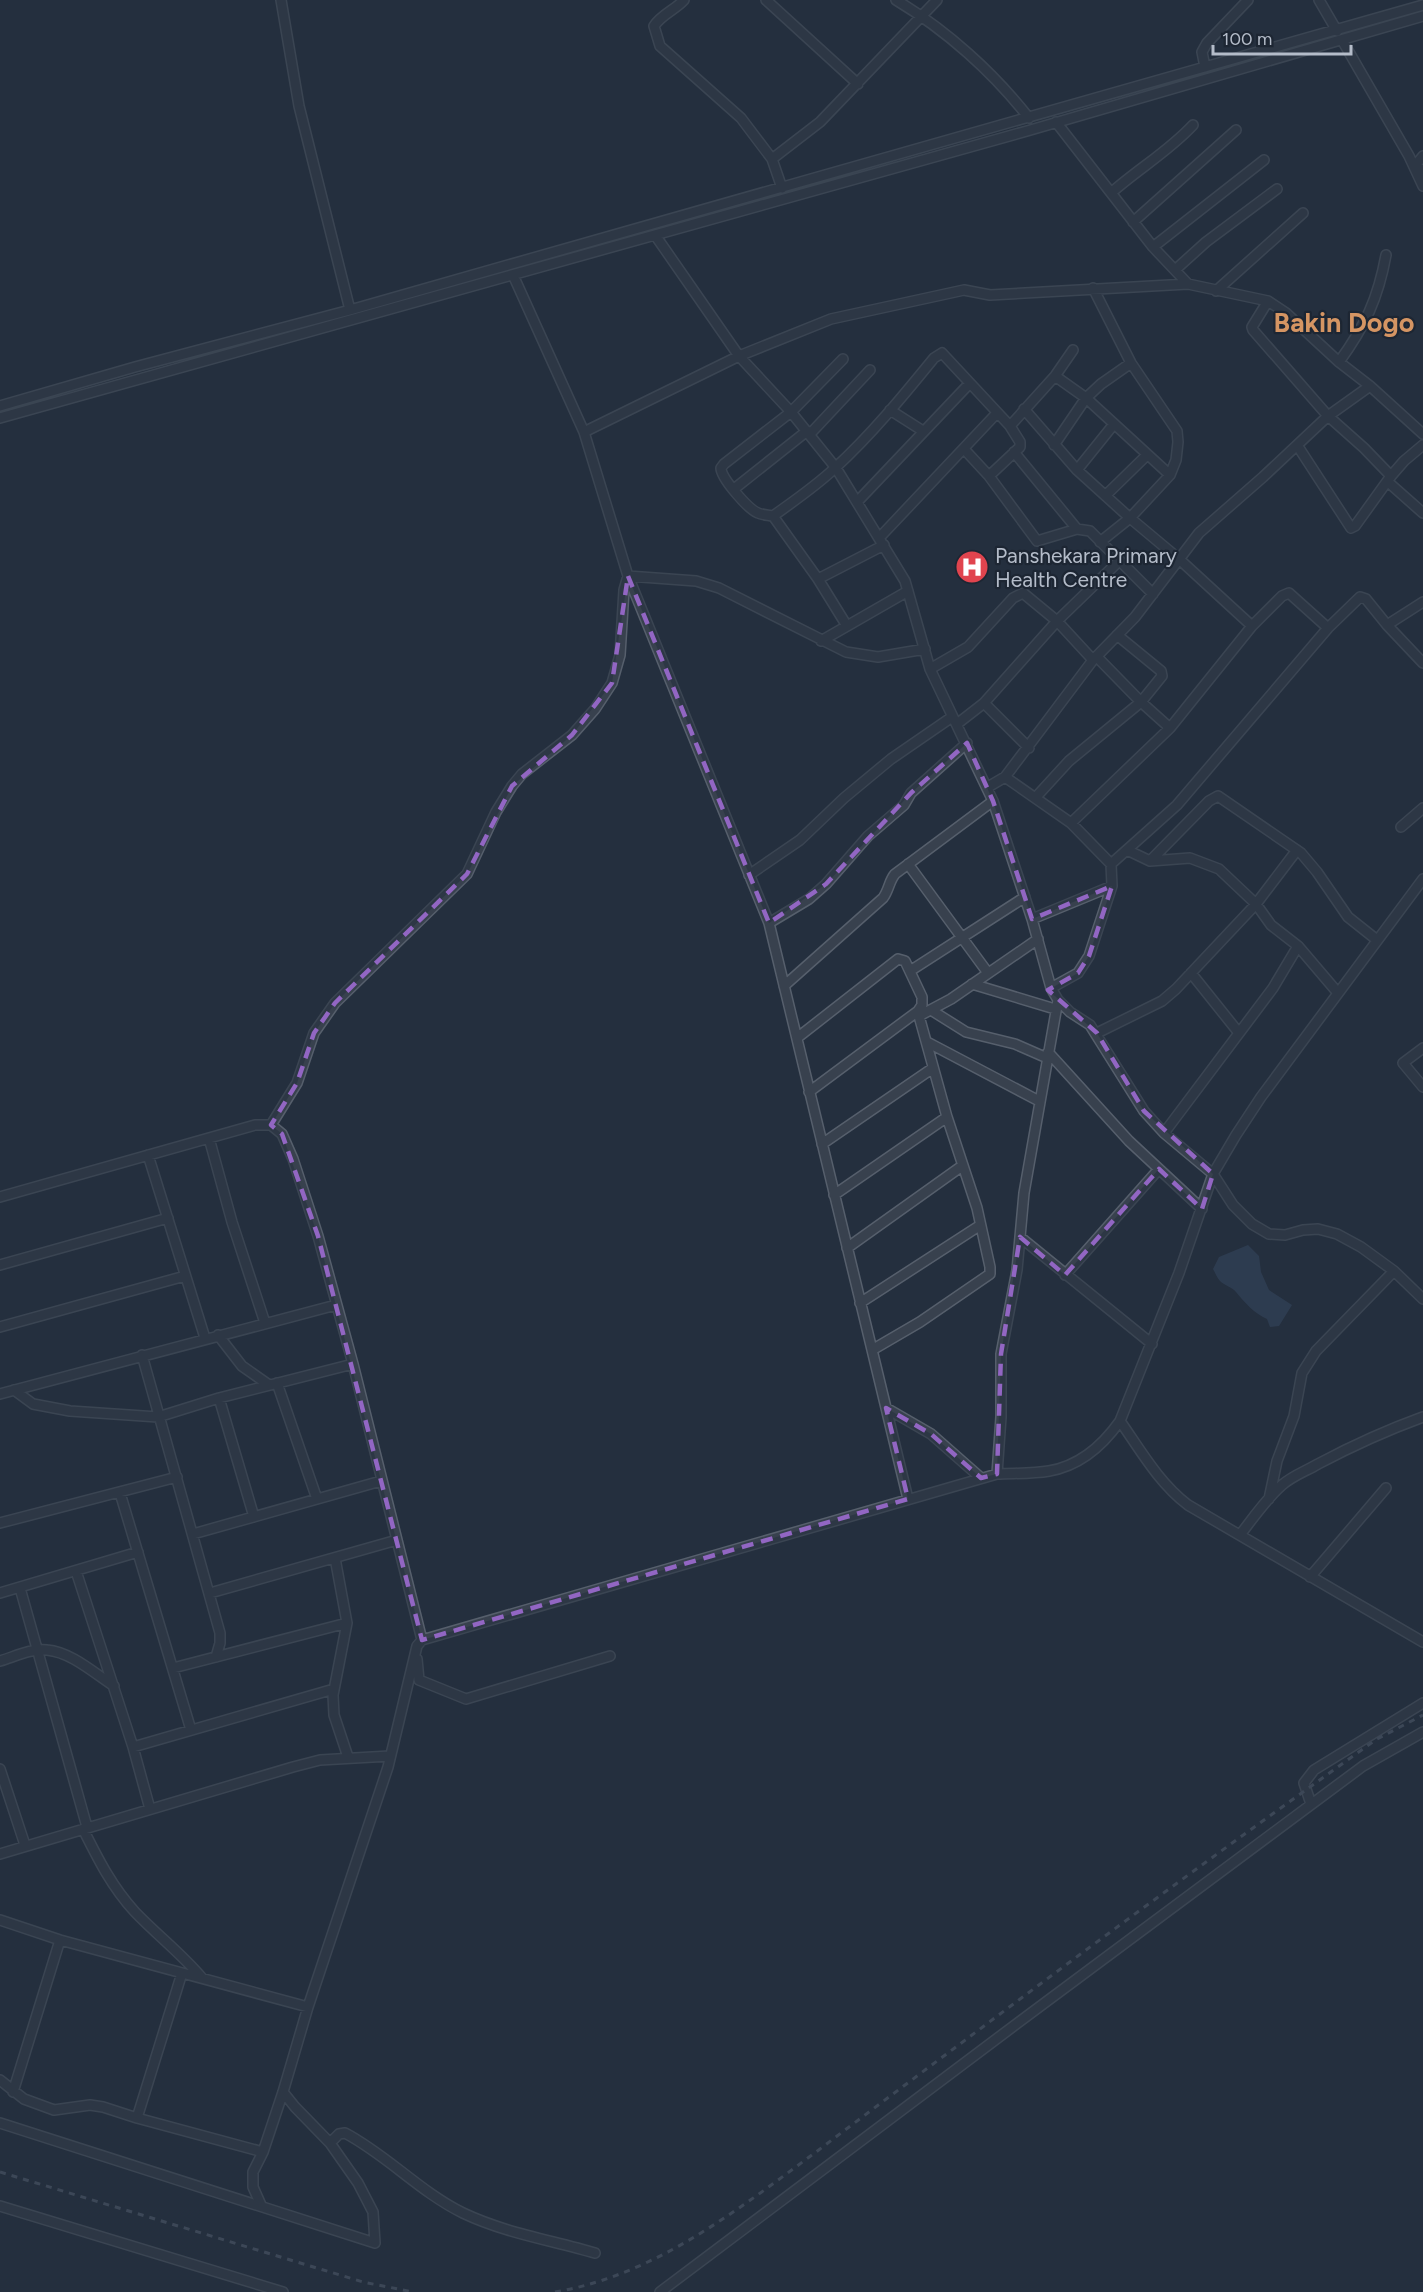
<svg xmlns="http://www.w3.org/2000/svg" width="1423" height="2292" viewBox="0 0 1423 2292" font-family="Figtree,sans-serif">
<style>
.water{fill:#394c67}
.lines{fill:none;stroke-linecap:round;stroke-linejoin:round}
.minor-casing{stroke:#565f6c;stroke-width:12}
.minor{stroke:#38414e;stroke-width:9}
.rail{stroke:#5a6575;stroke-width:3;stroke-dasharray:6 6;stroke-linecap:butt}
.marked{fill:none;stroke:#9266c3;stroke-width:4.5;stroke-dasharray:12 8;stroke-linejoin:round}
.labels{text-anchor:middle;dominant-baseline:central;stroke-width:4.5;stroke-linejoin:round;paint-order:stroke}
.poi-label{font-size:21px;fill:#b4bcc9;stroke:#1d2633;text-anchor:start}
.district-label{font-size:27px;font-weight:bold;fill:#d59563;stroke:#1d2633}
</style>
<rect width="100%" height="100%" fill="#242f3e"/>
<path class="water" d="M1248,1245l11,11 2,16 8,18 23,15 -13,21 -9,1 -3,-8c-12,-5 -23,-17 -31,-27 -4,-5 -12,-7 -16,-11 -3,-3 -5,-9 -7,-12l6,-12z"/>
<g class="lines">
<g class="minor-casing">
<path id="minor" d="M281,0l18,106 51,204
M684,0c-9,10 -22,14 -30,26l6,20 81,72 31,41
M766,0l92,84
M896,0c50,30 97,72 133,118
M1319,0l18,31
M1342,40l67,116 14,30
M1205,67l-3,-15 5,-9 41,-43
M1056,122l97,125 35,37 80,17 18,12 53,49 31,24 53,48
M1423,156l-9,11 9,3
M782,188l-10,-29 48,-37 117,-122
M1111,193c27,-24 58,-42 82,-68
M1133,222l103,-92
M655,235l84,121 52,56 45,56 69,113 25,88 63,132 39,118 19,69 7,12 12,12 20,13 54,86 20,22 49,41 20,31 19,19 17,10 16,1 18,-5 15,-1 19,5 24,13 33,24 29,28
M1153,247l111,-87
M1175,270l31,-28 71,-53
M513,275l71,157 44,144 141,347 139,576
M1093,288l38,75 46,68 1,11 -2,18 -6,15 -40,43 -30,24
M1216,291l87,-78
M1268,301l-16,26 1,3 75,86 36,32 27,28
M843,359l-52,53 -67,52 -3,4c0,10 27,41 37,45 4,2 10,2 15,3 21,-15 43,-30 62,-48 36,-33 68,-72 99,-110l8,-5 68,73 10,16v5l-31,29
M1339,362c26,-36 39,-63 47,-107
M1055,376l31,22 84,77
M0,406l135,-39 215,-57 1073,-305
M1024,409l53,61 53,48 49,41 73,67
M890,410l33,21
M0,418l1027,-287 396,-115
M1010,426l45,-50 18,-26
M584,432l155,-76 92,-37 133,-29 26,5 198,-11
M810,434l60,-64
M1054,445l32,-47 15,-14 30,-21
M1297,445l54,83 4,-2 36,-50 13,-15 19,-16
M964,449l25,27 48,65 40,-12
M1014,452l63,77 13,2 63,63
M1077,470l37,-46
M1388,482l35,31
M734,489l73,-58
M1106,495l41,-40
M857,502l113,-119
M773,516l45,63 29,47
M880,537l117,-124
M818,579l66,-34
M1387,625l36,-23
M821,641l87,-50
M1097,657l44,45 29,26
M930,669l38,-22 45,-49 10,-5 34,28 36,39
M984,703l45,45
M957,724l27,-21 73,-82 62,-60
M1005,777l66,46 40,41 1,22 -23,70 -11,17 -27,15
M988,787l17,-10 88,-117 42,-43 64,-84 64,-56 65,-61 42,-30
M1036,797l33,-36 72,-59 21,-26 -1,-5 -44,-36
M1071,823l99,-95 82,-102 30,-30 7,-3 39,35
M1401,827l22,-19
M1127,850l23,11 40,-3 29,11 37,35 15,21 27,21 40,47
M1150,861l59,-60 9,-5 83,57 16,19 31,45 29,23
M908,864l80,109
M1111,864l66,-59 151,-177 32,-31 6,2 21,26 36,38
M749,875l51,-35 44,-42 47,-39 61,-42
M1032,919l80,-33
M769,923l40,-24 17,-15 42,-48 36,-31 7,-12 56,-50
M910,971l115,-74
M1191,973l48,60
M972,984l83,25
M784,986l99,-88c6,-8 6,-17 12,-24l98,-73
M931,1010l35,22 49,12 32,14
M919,1016l32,-17 87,-60
M1097,1033l65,-32 14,-12 80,-85 41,-54
M797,1038l101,-79 7,2 17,36v8l-4,6 1,5 28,101 30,91 13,59v7l-70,48 -48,28
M927,1042l112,59
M1423,1048l-20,15 20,24
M1048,1052l81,89 73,68
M809,1092l109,-81
M271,1125l26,-42 17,-50 21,-30 132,-129 29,-62 16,-26 10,-12 50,-39 23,-26 17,-26 8,-28 4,-65 4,-14 68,5 23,7 127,64 32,5 47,-8
M1164,1133l109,-145 25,-42
M209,1138l23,84 33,101
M822,1144l111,-76
M148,1155l57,183
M834,1195l113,-78
M0,1197l255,-72h16l11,9 11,25 25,77 35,128 69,276
M1020,1237l132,107
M847,1248l115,-82
M0,1265l168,-47
M1065,1275l94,-106
M860,1303l119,-77
M0,1327l185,-51
M218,1335l24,31 27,19
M142,1355l78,278v10l-4,14
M277,1383l40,116
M14,1390l19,14 37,7 88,6 61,-19 134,-34
M0,1394l336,-89
M219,1398l35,119
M886,1408l45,26 50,44
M1120,1421c21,30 39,62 68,84l235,137
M997,1474l4,-57v-63l16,-84 7,-77 34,-193
M120,1493l71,237
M1269,1499l8,-38 17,-45 8,-43 14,-22 78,-80
M0,1523l177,-46
M193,1534l188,-53
M1240,1535c13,-17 26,-36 42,-50 10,-9 24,-14 36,-21 34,-18 69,-34 105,-47
M335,1558l12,65 -14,72 1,20 14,42
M76,1571l57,176 17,62
M1310,1577l76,-89
M20,1588l67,239
M0,1593l138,-41
M210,1593l187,-53
M417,1659l2,21 47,19 144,-43
M0,1661c14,-4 32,-13 47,-11 24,2 47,23 67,36
M173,1668l174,-45
M133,1747l201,-58
M0,1769l25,76
M1311,1804l-7,-21 10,-13 109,-67
M83,1829c15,30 29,58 52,83 22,23 47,42 67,66
M0,1854l293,-87 27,-7 70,-4
M0,1920l60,20 248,67
M0,2080l24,19 30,11 36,-5 13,2 34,11 126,34
M13,2092l47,-152
M137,2118l45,-145
M0,2123l375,120 -2,-31 -15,-29 -28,-40 -35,-36 -12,-15
M330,2143l9,-9 6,-1c42,22 75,59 118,80 42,20 88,27 132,40
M261,2205l-8,-18v-15l10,-20 20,-60 25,-85 80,-240 29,-121 5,-6 575,-166c16,-1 35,0 52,-3 30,-5 54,-26 71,-50l59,-148 34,-99 23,-39 25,-38 162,-218
M0,2206l283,86
M660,2292l355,-267 348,-259 60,-34"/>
</g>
<use href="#minor" class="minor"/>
<path class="rail" d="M0,2172l363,110 50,10
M555,2292c100,-17 181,-81 261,-140 50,-38 101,-76 152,-114 121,-91 244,-181 367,-269l42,-30 46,-24"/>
</g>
<path d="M0 0H1423V2292H0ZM628,576l141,347 57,-39 85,-91 56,-50 26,58 39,118 80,-33 -23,70 -11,17 -30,17 49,43 47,78 69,63 -11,35 -43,-40 -94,106 -45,-38 -19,117 -4,120 -16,4 -50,-44 -45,-26 22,91 -486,141 -104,-404 -36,-102 -11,-9 26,-42 17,-50 21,-30 132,-129 45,-88 60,-51 40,-52z" fill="#242f3e" fill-opacity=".55" fill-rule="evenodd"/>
<path class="marked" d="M628,576l141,347 57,-39 85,-91 56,-50 26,58 39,118 80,-33 -23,70 -11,17 -30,17 49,43 47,78 69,63 -11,35 -43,-40 -94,106 -45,-38 -19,117 -4,120 -16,4 -50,-44 -45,-26 22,91 -486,141 -104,-404 -36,-102 -11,-9 26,-42 17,-50 21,-30 132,-129 45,-88 60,-51 40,-52z"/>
<defs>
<g id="hospital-disc" transform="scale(1.725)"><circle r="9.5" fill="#e0444e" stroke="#1d2633"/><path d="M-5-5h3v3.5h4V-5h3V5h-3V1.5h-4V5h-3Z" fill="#fff"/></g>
</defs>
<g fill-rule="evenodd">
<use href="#hospital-disc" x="972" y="567"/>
</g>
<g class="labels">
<g class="poi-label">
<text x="995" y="555">Panshekara Primary<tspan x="995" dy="24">Health Centre</tspan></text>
</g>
<g class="district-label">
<text x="1344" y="322">Bakin Dogo</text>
</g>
</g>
<path d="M1213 45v9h138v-9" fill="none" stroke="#b4bcc9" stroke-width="3"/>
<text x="1222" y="45" font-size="18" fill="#b4bcc9" stroke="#1d2633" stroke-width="4.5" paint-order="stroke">100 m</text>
</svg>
